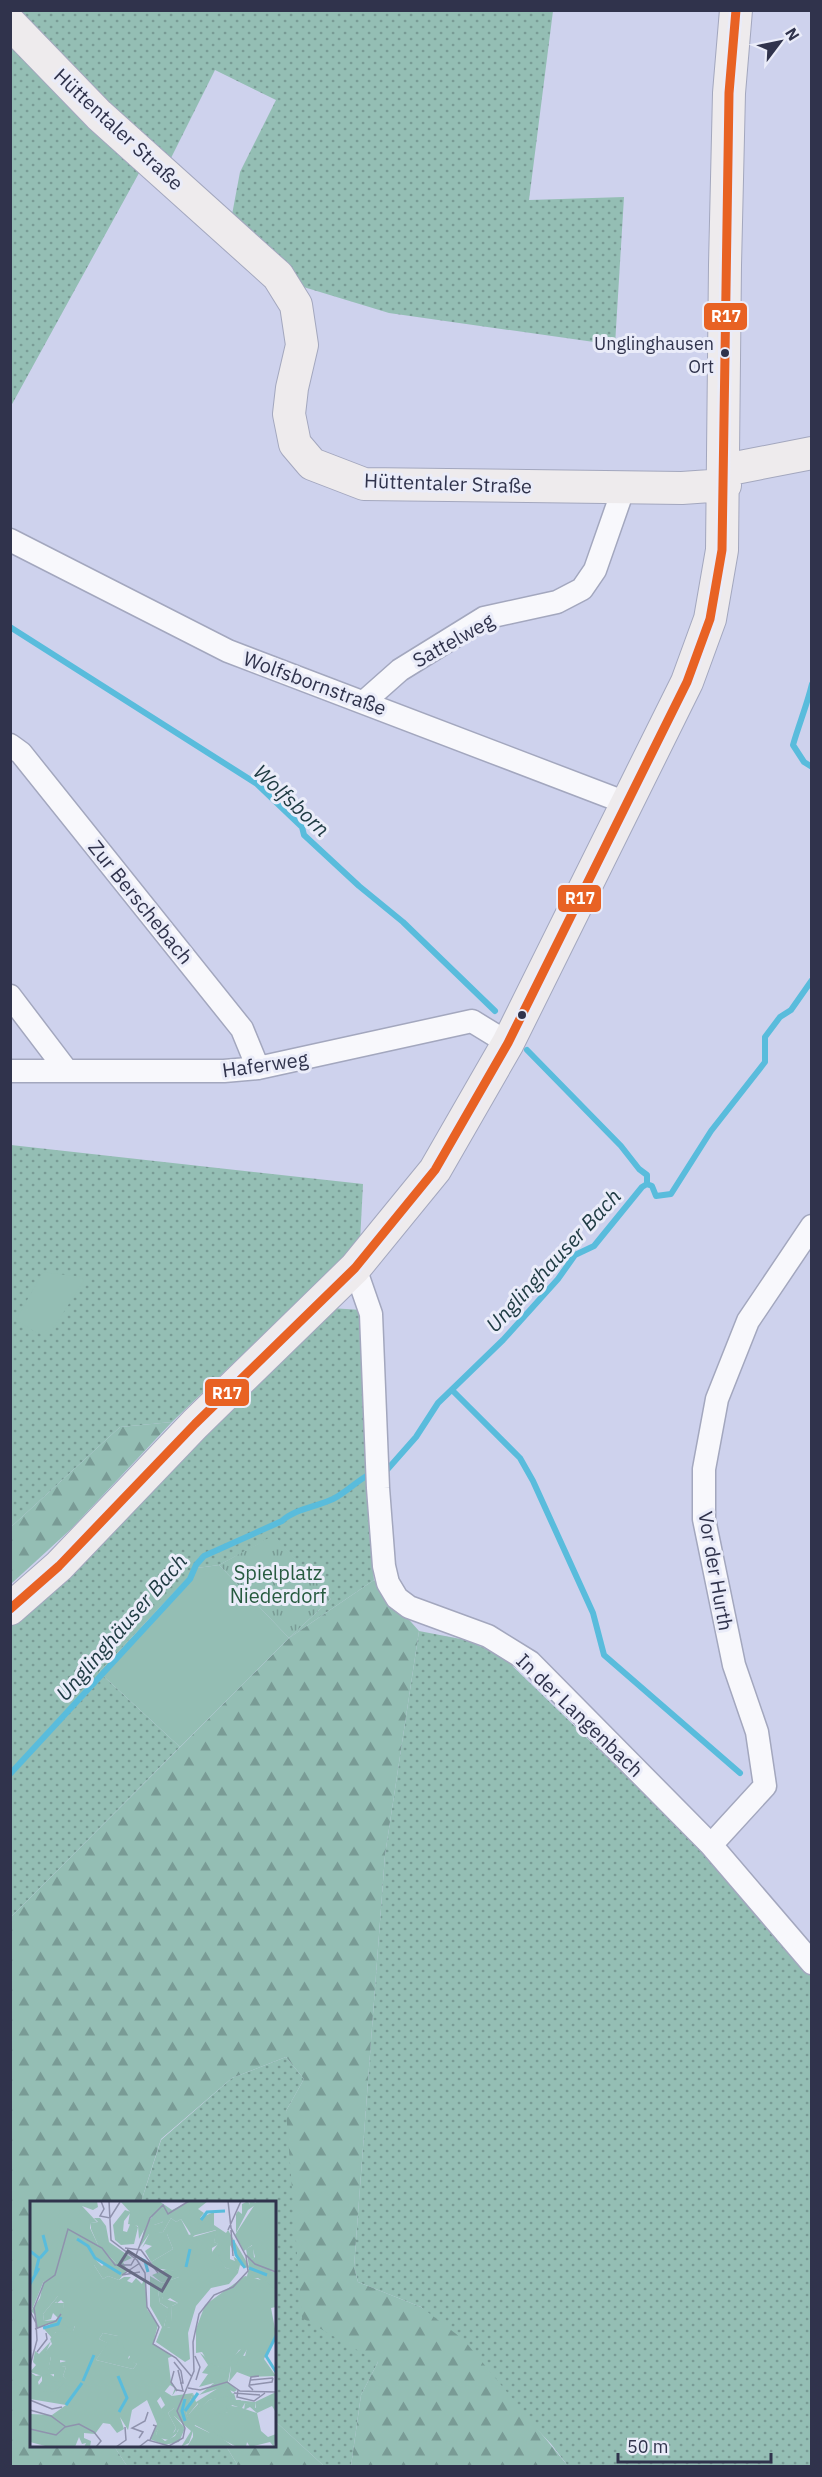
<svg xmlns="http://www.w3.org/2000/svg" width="822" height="2477" viewBox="0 0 822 2477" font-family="'IBM Plex Sans',sans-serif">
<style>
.grass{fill:url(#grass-dots)}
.forest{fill:url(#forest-firs)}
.park{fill:url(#park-tufts)}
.pitch{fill:#94beb4}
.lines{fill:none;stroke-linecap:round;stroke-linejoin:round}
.stream{stroke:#59bcdc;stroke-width:6}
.street-casing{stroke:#a3a7be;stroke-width:25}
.secondary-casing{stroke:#a3a7be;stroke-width:34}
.street{stroke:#f8f8fc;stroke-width:22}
.secondary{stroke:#eeebed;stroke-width:32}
.bus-1-casing{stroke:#eaecf9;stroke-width:14}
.bus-1{stroke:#e86224;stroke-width:9}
.bus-dot{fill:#30334c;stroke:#eaecf9;stroke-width:2}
.labels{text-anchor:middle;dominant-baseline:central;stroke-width:6;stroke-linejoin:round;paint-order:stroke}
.bus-label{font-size:18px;fill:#30334c;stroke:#eaecf9;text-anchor:end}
.street-label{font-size:20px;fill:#30334c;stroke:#eaecf9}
.park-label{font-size:20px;fill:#265a3f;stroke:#eaecf9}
.water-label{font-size:21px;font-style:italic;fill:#203c44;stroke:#eaecf9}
.inset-river{fill:none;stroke:#59bcdc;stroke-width:3}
.inset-road{fill:none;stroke:#8f92ad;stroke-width:1.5}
.view{fill:#676b84;fill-opacity:0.15;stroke:#676b84;stroke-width:3}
.inset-edge{fill:none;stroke:#30334c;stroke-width:3}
.line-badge{stroke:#eaecf9;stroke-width:2}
.badge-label{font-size:16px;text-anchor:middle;font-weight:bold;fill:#fff}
</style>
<defs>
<pattern id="grass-dots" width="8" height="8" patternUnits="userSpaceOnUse" patternTransform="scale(1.5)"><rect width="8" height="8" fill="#94beb4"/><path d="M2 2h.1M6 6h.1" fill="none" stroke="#799b95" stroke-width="1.8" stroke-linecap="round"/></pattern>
<pattern id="forest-firs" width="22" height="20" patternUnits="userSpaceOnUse" patternTransform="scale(1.5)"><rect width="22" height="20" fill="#94beb4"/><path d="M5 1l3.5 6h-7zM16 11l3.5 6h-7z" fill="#799b95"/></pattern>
<pattern id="park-tufts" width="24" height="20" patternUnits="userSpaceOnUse" patternTransform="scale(1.5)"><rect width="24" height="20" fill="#94beb4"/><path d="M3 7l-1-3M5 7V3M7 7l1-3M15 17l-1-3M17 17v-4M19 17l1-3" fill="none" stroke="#799b95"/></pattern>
</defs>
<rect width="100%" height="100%" fill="#ced2ed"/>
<path class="grass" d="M15,11h538l-24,189 95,-3 -9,148 -226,-32 -92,-28 -66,-65 9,-48 36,-72 -61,-30 -47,94z
M11,33l133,131 -133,242z
M11,1145l352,39 -3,58 -188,180 -52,5 -109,100z
M330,1308l32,2 6,70 -2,110 8,90 -85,58 42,-39 -57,-63 -55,29 -22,3 -98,104 81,75 -169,170v-293z
M419,1631l47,9 36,16 202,195 107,124v491h-243l-17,-22 -130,-137 -63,-25 -4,-15 31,-412z
M286,2057l18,22 -18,32 92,251 -17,33 -10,71h-27l-49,-45 -1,-219h-133l20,-62 71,-62z
M114,2446h112l12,20h-111z"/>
<path class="forest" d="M172,1422l-101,107 -60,55v-57l109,-100z
M374,1580l45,51 -34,224 -31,412 4,15 63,25 43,33 104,126h-217l10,-71 17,-33 -76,-44 -16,-207 18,-32 -18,-22 -54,21 -71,61 -20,63h-109v244h82l13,20h-116v-549l278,-279z
M275,2421l49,45h-86l-12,-20h48z"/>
<path class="park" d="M274,1535l57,64 -42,39 -70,-73z"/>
<path class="pitch" d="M43,1272l38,5 3,3 -31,49 -16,4 -21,-13z
M219,1565l70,73 -109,109 -81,-75 98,-104z"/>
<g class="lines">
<path class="stream" d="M10,627l247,157 45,43 2,8 55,51 44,36 92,89
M812,684c-5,21 -13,40 -19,61l11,17 8,5
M527,1050l94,96 18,23 8,6v9
M453,1391l67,67 13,23 60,132 11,42 136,118
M386,1471l30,-34 22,-34 65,-63 55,-61 17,-24 19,-9 48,-59 5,-3 5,2 4,10 15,-2 40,-63 54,-69v-25l15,-20 11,-7 21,-30
M10,1774l180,-195 6,-14 8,-9 78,-35c13,-12 34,-14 51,-22 12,-6 23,-17 35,-24"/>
<g class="street-casing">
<path id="street" d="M10,540l218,111 401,153
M365,701l35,-31 84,-52 73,-16 25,-13 13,-19 29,-83
M10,745l11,8 221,276 16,39
M10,996l57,75
M10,1071h214l34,-3 214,-47 36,22
M355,1268l16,46 7,174 6,78 4,17 9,15 12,9 79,29 42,26 181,183 101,118
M711,1845l54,-59 -8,-54 -23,-67 -30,-146v-50l13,-70 31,-78 64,-95"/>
</g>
<g class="secondary-casing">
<path id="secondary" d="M10,23l89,92 179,161 18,29 6,40 -10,43 -3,26 6,30 17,20 52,20 318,4 43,-3
M725,470l87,-17
M10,1609l49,-43 136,-142 160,-156 80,-98 73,-127 179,-361 23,-63 12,-69 3,-285 4,-172 7,-83"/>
</g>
<use href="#street" class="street"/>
<use href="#secondary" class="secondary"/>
<g class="bus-1-casing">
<path id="bus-1" d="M10,1609l49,-43 136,-142 160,-156 80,-98 73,-127 179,-361 23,-63 12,-69 7,-457 7,-83"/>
</g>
<use href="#bus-1" class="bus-1"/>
</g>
<g class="bus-dot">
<circle cx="725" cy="353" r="5"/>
<circle cx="522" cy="1015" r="5"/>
</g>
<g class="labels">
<g class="bus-label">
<text x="714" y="343">Unglinghausen<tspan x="714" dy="23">Ort</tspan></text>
</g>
<g class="street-label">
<text transform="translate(119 129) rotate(43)">Hüttentaler Straße</text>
<text transform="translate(448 483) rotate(2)">Hüttentaler Straße</text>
<text transform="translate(453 640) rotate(-29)">Sattelweg</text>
<text transform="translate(315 683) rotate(20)">Wolfsbornstraße</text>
<text transform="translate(141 902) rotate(51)">Zur Berschebach</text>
<text transform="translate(265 1064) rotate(-8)">Haferweg</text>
<text transform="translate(716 1571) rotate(80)">Vor der Hurth</text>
<text transform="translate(580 1715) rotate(44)">In der Langenbach</text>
</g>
<g class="park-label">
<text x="278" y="1572">Spielplatz<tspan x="278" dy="23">Niederdorf</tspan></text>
</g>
<g class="water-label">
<text transform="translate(292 800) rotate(43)">Wolfsborn</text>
<text transform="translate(553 1260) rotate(-47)">Unglinghauser Bach</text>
<text transform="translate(121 1627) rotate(-49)">Unglinghäuser Bach</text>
</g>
</g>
<g transform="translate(30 2201)">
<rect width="246" height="246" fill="#ced2ed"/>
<path d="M90,0h39l13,9 18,-9h18l-10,8 6,4 -4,5 14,-6v13l12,8 2,-3 21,36 -3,-17 7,-4 1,13 -3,2 20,15v-4l5,1v19l-18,-13 -12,2 3,-12 -6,-1 -13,-22v14l5,2 -2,-6 6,12 -2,4 -11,-3 -14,-16 6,-8 -4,-2 2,-12 -24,6 -11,-17 -5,3 -5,-4 -8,14 -9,2v-9l9,-3 -12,-5 -12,22 -1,-13 -10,-2 2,-12zM218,0l2,4 -1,-4 9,2 -10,7 -12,23v-19l2,-3 4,3v-10zM64,17h6l6,8 3,16 23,16 -9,4 4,8 -8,10 -11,-4 -5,3 -9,-14 -1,-8 9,9 5,-4 5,6 4,-5 -18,-18 -7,-16v-6l7,-1zM119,33h18l6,15 -22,13 -6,-11 7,-5 -7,-2 -3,4zM0,51l8,7 7,19 -13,32zM137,68l8,2 4,6 -17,6 -10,-8zM207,83l-7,76 13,-13 5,1 -12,19 -5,-1 -3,16 9,8 -3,2 -11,-5 -24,8 15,-12 -15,4 9,-13 -6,-1 6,-8 -8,-12 19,14 9,-2zM128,90l9,1 -5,6 16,5 -6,3 -1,22 -7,-1 4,-19 -8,-5zM28,95l2,3 -5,4h9l-1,12 12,10 -2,7h-17l-4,6 -8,-9 14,-11 -5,-5 -2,6 -7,2 -1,-7zM107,130l-9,28 9,5 -4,5 -37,-9 11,-17 -8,-4 4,-6 15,3zM21,140l-5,11 5,4 -3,17 10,6v-16l9,-2 -5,5 4,1 -3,9 5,4 -12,12 -26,4 12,-15v-5l-12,-4 6,-7 -3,-3 2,-11 4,3zM134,190l8,5 21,-3 -7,19 3,8v-6l10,-11 1,5 9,-8 25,-7 2,7h5l-3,7 -6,-2 -4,7 -10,4 3,19 16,12 -42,-22 -6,18 -8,4 10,-16 -17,-15v-8l-6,5 8,15 -3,5 5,-5 -1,5 -8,7 -10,-2 -3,-4 7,-18 -3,-6 5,-5 -5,-9zM246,191l-1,19 -3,-5 -15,7 -7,-6 -6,3 1,-7 11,5 -1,-6z" fill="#94beb4"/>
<path d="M0,0h67l1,6 -5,3 -11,-4 15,16 -6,1 -1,5 8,17 20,20 -6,4 -18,-12v8l9,14 5,-3 11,4 5,-3h7l-4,4 5,2 4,-5 6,6 3,-7 2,32 11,16 -5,19 20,12 -5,2 3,24 6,7 -5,7 3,-8 -5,-3 -13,16 8,14 -9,19 9,7 10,-5 4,-7 -5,5 2,-6 -8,-15 6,-5v8l11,12 -6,14 -15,3 -14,-6 7,-15 -10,-24 -15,10 -4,20 -8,-13 4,12 -7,4 -7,-9 -7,-1 -8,11 -11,-1v5l7,3 -1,6h-6l2,-4 -4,1 -3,-7 -4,10h-26l-19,-5v-28l22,1 14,-10 -36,-6v-27l6,4 11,-2 4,-17 -6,-5 7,-8 -2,-5 6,-7 17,-1 2,-5 -7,2 -7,-8 3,-17 -3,-3 -5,4 2,-8 -15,18 1,7 13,-1 -21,9v-13l-5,-5 9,-13 4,-19 -7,-2 1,-18 -8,-7zM73,132l15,3 -1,8h5l8,13 -3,3 10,4 -4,5 -37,-9 12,-17 -9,-4zM30,159l6,1 -5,5 5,1 -3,9 4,4 -11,11 -15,1 -3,-10 4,-6 12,-2v7l7,1zM227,0h19v70h-5v5l-20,-16 4,-3 -3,-12 -8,6 -9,-16zM95,9l6,2 -7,9 -1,10 4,1 4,-10 7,5 -4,17 -13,1 -6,-5 -2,-15zM124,14l9,7 -9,3v8l9,-1 8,-14 5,4 5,-3 8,16 8,-3 -4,5 24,-7 -3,12 5,2 -7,4v4l9,4h-3l8,12 12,2 -4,-13 6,4 4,7 -4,-3 -2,8 -9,11 -18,4 -15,18 -8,27 2,26 -5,3 -29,-20 6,-15 -12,-21v-30l12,7 17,-6 -12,-5 7,-1 -19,-3 -4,-6 22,-13 -6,-15h-18l-9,13 5,-22zM128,90l7,1 -3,6 4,3 4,-3 8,5 -6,3 -1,15 -4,-2 3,9 -6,-2 5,-17 -9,-6zM215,75l21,5 10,10v16l-5,1 5,26 -12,25 12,17 -26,1 -13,-5 -8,10 2,-16h5l4,-11 5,1 2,-8 -8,2 -14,20 -17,-8 -6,-10 -6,1v-24l9,-24zM193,184l5,1 5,9 -24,5 -9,9 -2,-6 -9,11v8l-3,-10 7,-19 3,9zM206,199l19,2v7l-10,-6 -3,5 15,5 4,18 7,6 8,-3 -2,13 -4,-5 -20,5 -3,-5 -1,5h-9l-25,-16 22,16h-47l6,-10v-12l17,8 -11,-9 3,-3 8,3 7,-10 11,-2 -2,-7 12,2z" fill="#94beb4" fill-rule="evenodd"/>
<path class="inset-river" d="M171,19l6,-8 18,-1M47,38l11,7 7,12 26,16M203,39l3,15 9,13M0,50l9,7 -4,16M10,57l7,-8 -4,-15M109,57l6,3 3,11M156,66l4,-18M219,67l18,7M0,83l9,-16M13,127l15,-4 3,-7M246,135l-10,20 10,16M88,175l9,22 -8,14M53,180l11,-26M155,198l-3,12 3,10M36,204l16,-22M155,210l13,-18"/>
<path class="inset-road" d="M71,0l3,8 -4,7 10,2 10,-16M79,0l2,39 26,20 8,13 2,34 12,20 -6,17 23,14 16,19M198,29l13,-29M201,29l2,26M95,47l16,2 17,23M216,54l9,9 21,8M105,57l15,-40 13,-13 5,9 21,-13M92,74l18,-12M92,74l18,-3M0,110l6,12 1,17 -7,26M7,127l-3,-20 10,-25 11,-8 13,-46 34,19 13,17h16l4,-7M5,128l21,-8 5,-7M7,151l10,-13 -1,-6M165,155l5,11 -4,13M144,161l7,9 2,12h-3M144,170l-3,11 6,9M221,179l22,-2M220,184l22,-3 1,-4M158,187l12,2 27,-8 13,9 36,1M147,189l6,1 -5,-21M208,189l-1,7 17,4 11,-8M223,189l-4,-4 2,-9 8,-1M204,192l26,2M0,199l22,9 10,-2M0,209l21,6 15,11M35,226l14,-3 15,8 7,9 -5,6M0,228l26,6 9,-8M109,237l4,-6 -11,-4 13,-7 3,-9M120,239l6,-14 -3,-1M86,246l10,-7 -1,-13M109,246l9,-7 21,6 14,-8 2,-10 -8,-17 17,-40 -1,-29 6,-28 15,-19 19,-8 15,-16 -2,-15 -15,-28 -3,-27"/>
<path class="view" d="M98,50l42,26 -8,14 -43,-26z"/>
<rect width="246" height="246" class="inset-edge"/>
</g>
<g class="line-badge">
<rect x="703" y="302" width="45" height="29" rx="6" fill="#e86224"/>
<rect x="557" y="884" width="45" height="29" rx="6" fill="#e86224"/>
<rect x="204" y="1378" width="46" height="29" rx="6" fill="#e86224"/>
</g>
<g class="badge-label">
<text x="726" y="322">R17</text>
<text x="580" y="904">R17</text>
<text x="227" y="1399">R17</text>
</g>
<rect width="822" height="2477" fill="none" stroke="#30334c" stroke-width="24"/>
<g transform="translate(780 42) rotate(58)" stroke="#eaecf9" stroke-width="4.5" paint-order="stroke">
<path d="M0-4.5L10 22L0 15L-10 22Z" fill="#30334c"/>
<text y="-9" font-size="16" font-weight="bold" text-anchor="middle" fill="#30334c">N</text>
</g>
<path d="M618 2453v9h153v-9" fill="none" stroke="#30334c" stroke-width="3"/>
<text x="627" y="2453" font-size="18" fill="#30334c" stroke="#eaecf9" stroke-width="4.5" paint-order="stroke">50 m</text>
</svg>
